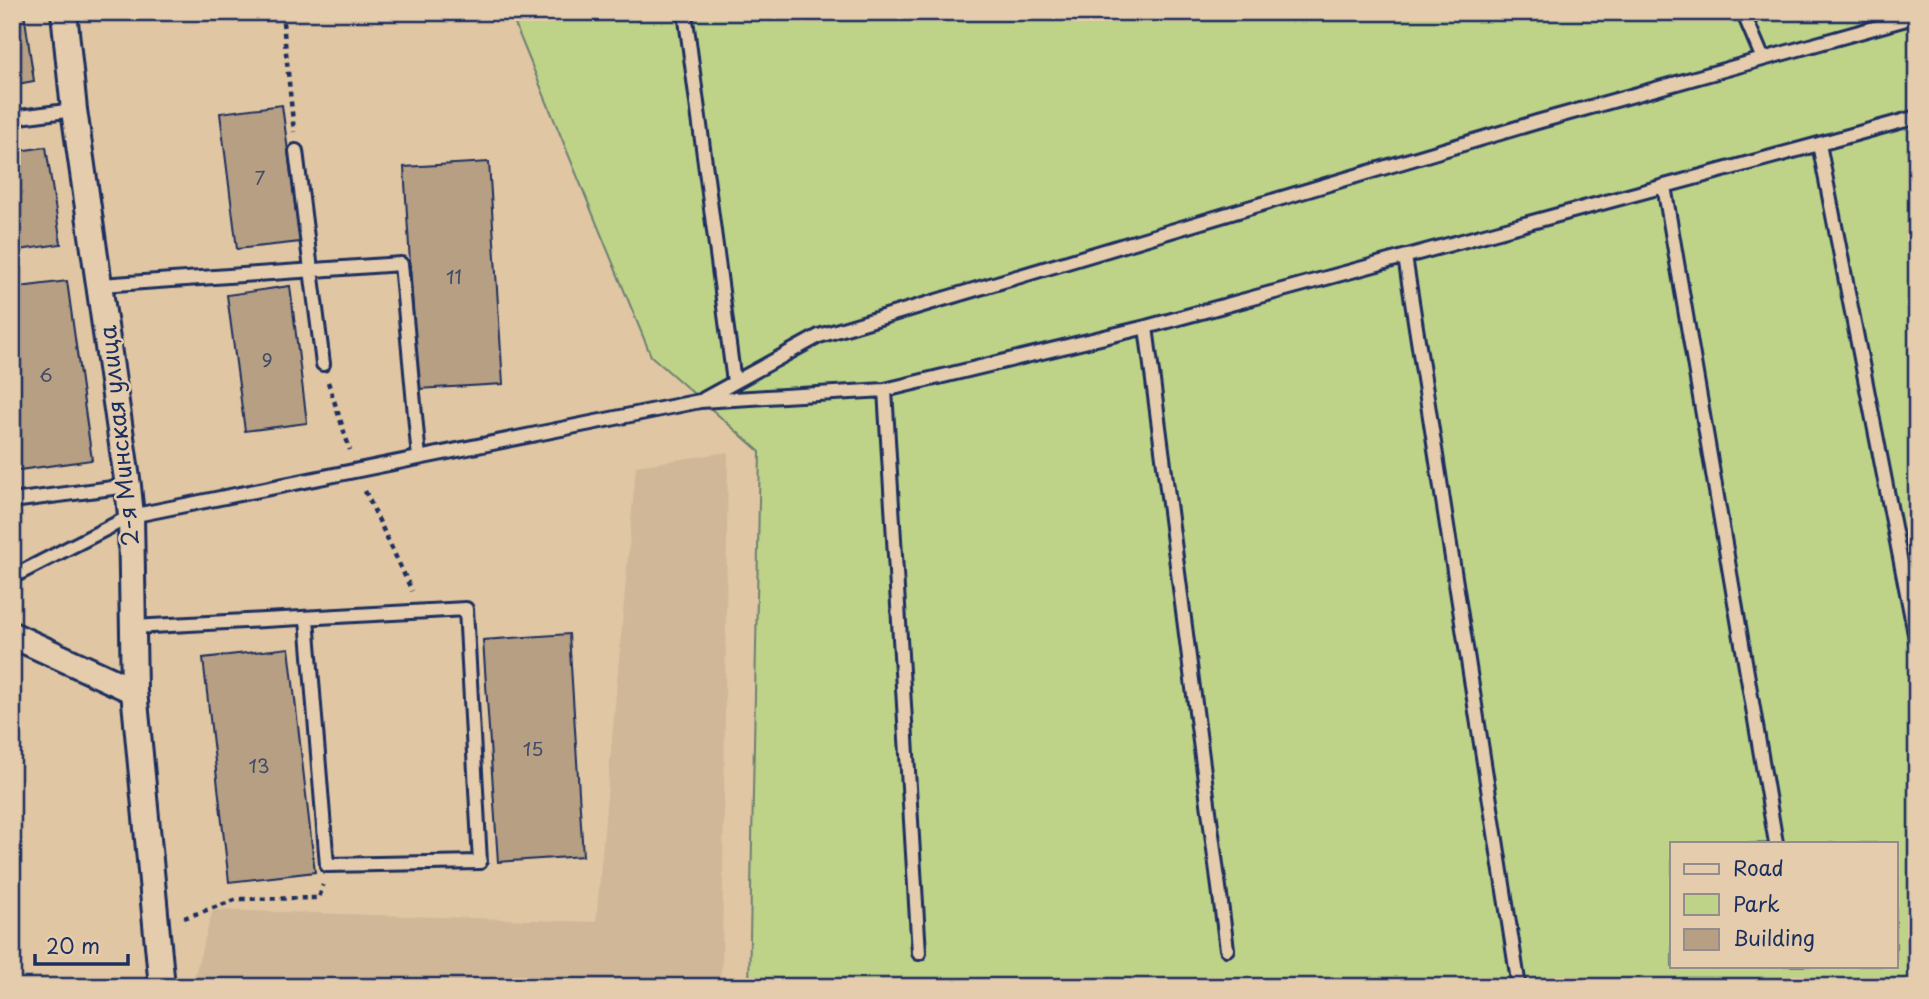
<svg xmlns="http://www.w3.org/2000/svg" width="1929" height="999" viewBox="0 0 1929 999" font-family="'Playpen Sans',sans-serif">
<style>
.built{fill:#cfb798}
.green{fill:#bed288;stroke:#6c8073;stroke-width:2;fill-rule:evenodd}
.building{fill:#b69f83;stroke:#1b2f5e;stroke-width:2}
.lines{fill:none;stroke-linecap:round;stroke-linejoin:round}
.lane-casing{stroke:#1b2f5e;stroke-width:18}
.street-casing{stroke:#1b2f5e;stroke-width:30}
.path{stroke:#1b2f5e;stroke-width:4.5;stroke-dasharray:5 5;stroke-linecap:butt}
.lane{stroke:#e4ccac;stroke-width:12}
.street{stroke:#e4ccac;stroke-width:24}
.labels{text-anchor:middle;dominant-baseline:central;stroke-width:5;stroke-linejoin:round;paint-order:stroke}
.number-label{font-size:19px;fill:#424b67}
.street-label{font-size:23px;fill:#1b2f5e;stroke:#e4ccac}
</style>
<rect width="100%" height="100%" fill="#e0c6a2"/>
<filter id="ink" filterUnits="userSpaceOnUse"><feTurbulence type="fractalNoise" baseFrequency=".0143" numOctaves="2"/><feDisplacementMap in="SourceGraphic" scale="14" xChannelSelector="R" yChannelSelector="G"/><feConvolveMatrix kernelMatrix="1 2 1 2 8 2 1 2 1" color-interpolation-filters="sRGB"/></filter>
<g filter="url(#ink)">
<path class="built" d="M728,452l-6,513 -4,22h-495l-30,-6 20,-71 383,12 40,-456z"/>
<path class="green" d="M510,12h1407v975h-1168l11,-535 -109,-96zM1672,843h224v123h-224z"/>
<path class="building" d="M12,12h12l10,69 -22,4z
M282,105l18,137 -63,7 -17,-136z
M46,147l15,97 -49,7v-99z
M489,162l14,222 -85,5 -14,-222z
M67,281l25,179 -80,11v-183z
M290,286l17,137 -62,8 -18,-136z
M569,634l14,222 -85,6 -15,-222z
M289,648l26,224 -86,10 -26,-224z"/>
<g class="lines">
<g class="lane-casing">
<path id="lane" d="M685,12l49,370
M1743,12l20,47
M12,118l62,-8
M1819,144l98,-27
M296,151l27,213
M1664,186l112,657
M1405,257l114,730
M101,285l300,-21 18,194
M1146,327l81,622
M885,390l34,563
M704,399l115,-63 718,-214 380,-106
M12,501l116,-15
M12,577l119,-61 569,-115 185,-11 261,-63 673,-183 98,500
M133,627l333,-18 14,253 -153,3 -20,-246"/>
</g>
<g class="street-casing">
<path id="street" d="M64,12l10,98 54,376 3,30 3,175 28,296
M12,635l122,56"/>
</g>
<path class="path" d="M282,12l12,120
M328,382l22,68
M365,491l47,100
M184,918l54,-19 81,-1 4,-13"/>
<use href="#lane" class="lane"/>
<use href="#street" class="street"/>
</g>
</g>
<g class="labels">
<g class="number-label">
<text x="260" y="177">7</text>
<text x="454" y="276">11</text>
<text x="267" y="359">9</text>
<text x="46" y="374">6</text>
<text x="533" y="748">15</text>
<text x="259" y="765">13</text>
</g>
<g class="street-label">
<text transform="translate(118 436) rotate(-96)">2-я Минская улица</text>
</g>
</g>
<rect width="1929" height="999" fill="none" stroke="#e4ccac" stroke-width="42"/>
<rect x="21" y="21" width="1887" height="957" fill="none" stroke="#1b2f5e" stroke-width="2.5" filter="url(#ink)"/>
<rect x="1670" y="842" width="228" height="126" fill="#e4ccac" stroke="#948d8d" stroke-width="2"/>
<rect x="1684" y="864" width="35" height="10" fill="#e4ccac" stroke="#948d8d" stroke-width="2"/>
<text x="1733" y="876" font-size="21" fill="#1b2f5e">Road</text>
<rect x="1684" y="894" width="35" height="21" fill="#bed288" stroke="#948d8d" stroke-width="2"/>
<text x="1733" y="912" font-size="21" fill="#1b2f5e">Park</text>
<rect x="1684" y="929" width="35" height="21" fill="#b69f83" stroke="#948d8d" stroke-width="2"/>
<text x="1733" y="946" font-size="21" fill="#1b2f5e">Building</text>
<path d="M35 954v10h93v-10" fill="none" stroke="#1b2f5e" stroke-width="3.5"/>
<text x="46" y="954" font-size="21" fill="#1b2f5e" stroke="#e4ccac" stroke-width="5" paint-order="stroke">20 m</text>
</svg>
